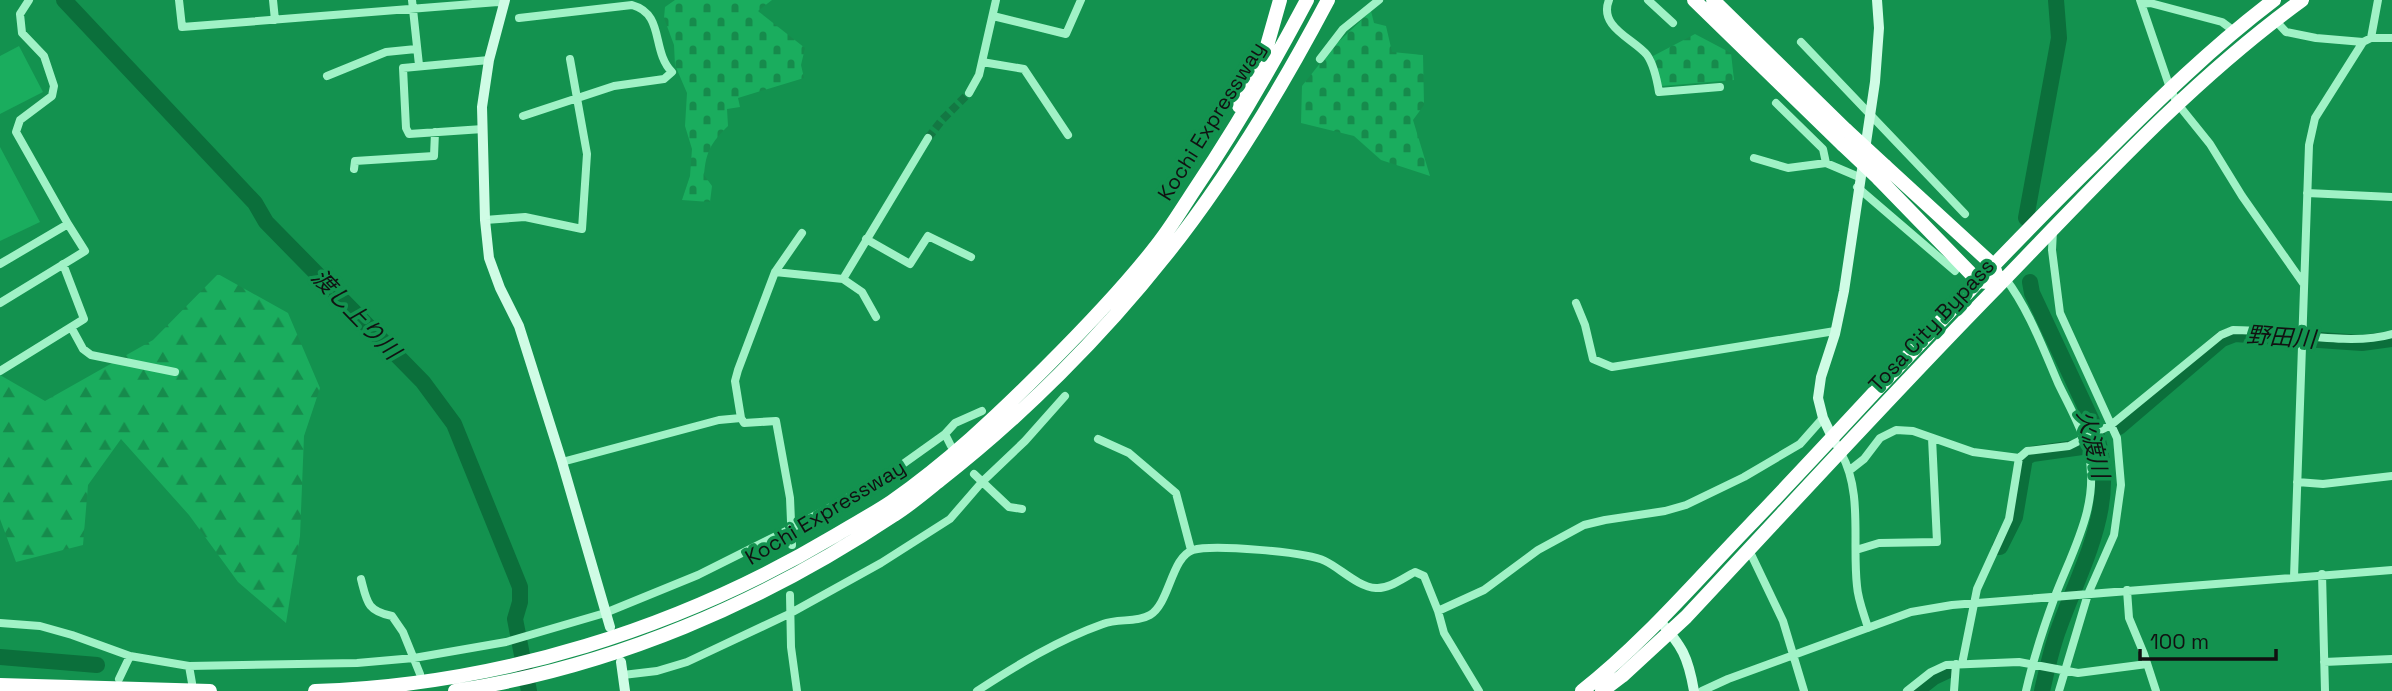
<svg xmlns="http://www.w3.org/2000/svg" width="2392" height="691" viewBox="0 0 2392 691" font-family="'Space Grotesk','Noto Sans JP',sans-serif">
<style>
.green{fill:#1aad5e}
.forest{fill:url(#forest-firs)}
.cemetery{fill:url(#cemetery-stones)}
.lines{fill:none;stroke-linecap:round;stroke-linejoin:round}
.river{stroke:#0b6f3b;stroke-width:16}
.street-tunnel{stroke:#137843;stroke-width:8;stroke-dasharray:8 4;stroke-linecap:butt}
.street{stroke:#a0f2c6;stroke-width:8}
.secondary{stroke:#cffce5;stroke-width:10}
.highway{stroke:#fff;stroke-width:14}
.highway-bridge{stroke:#fff;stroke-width:14}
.labels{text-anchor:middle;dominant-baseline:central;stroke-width:7;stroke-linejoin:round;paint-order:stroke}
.street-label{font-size:21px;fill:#111;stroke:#13924f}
.water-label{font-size:23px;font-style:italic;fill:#111;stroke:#13924f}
</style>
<defs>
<pattern id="forest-firs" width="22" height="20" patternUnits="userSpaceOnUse" patternTransform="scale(1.75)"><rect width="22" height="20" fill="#1aad5e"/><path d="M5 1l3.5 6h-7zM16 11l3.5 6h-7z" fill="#168b4c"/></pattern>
<pattern id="cemetery-stones" width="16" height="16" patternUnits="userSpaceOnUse" patternTransform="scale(1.75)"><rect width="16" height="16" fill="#1aad5e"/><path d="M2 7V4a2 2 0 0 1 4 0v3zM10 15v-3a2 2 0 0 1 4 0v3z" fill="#168b4c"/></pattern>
</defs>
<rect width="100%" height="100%" fill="#13924f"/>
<path class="green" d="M19,46l24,46 -43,22v-58z
M0,147l40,75 -40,19z"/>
<path class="forest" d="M218,274l70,39 32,75 -16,48 -4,100 -14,87 -48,-41 -49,-67 -68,-76 -33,46 -5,60 -67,17 -16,-43v-144l45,26 108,-61z"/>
<path class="cemetery" d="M675,0h97l-14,11 47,37 -4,17 3,13 -66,20 2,9 -13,2 1,17c-17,17 -22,25 -24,49l8,11 -2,16 -28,-2 8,-24 2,-27 -7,-23 2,-33 -12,-28 -1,-20 -10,-27 1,-11z
M1371,11l3,12 12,3 6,26 31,3 1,50 -11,15 17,56 -49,-16 -27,-24 -53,-13 1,-37 31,-39z
M1695,34l36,19 3,27 -72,6 -9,-30z"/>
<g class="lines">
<path class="river" d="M64,0l191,203 11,19 157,160 31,42 66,163v15l-5,17 14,72
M2026,218l33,-180 -3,-38
M2030,282l2,11 60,128c30,78 -7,135 -33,207 -8,21 -12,42 -17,63
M2119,427l103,-88 13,-5 127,9 30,-4
M2000,547l15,-30 10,-59 7,-4 50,-7
M0,657l97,8
M1916,691l18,-14 17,-8"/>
<path class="street-tunnel" d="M928,138l14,-18 27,-27"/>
<path class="street" d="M179,0l3,27 316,-25 6,1
M273,0l2,20
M412,0l7,65
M1609,0c-11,27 25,39 38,55 7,10 10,25 12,37l61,-5
M1648,0l25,23
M2140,0l30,88 7,15 33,41 32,52 61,87
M2142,4l8,-1 72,19 12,9
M993,16l73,18 15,-34
M519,18l113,-13c33,9 19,46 40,67l-8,7 -50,7 -91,30
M2275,20l11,12 30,6 47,4
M2371,38l7,-38
M1801,42l164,172
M1320,59l23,-30 36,-29
M982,62l42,7 44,66
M327,76l59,-24 30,-3
M969,93l10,-18 17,-75
M1776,103l47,46 3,14 33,14
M483,129l-74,5 -3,-6 -3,-60 86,-8
M1754,158l34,10 38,-5
M354,169l1,-8 79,-5 1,-24
M1857,187l98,84
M2307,193l85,4
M485,220l40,-3 57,12 5,-75 -17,-95
M2053,230l-1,20 8,63 57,125 4,47 -7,50 -26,59 -29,97
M866,239l44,25 18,-28 43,21
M0,264l68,-40 -52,-92 4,-12 32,-24 2,-10 -10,-30 -22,-23 -2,-19 9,-14
M775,272l68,7 19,13 14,25
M2005,278c23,30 38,70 53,105 10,21 24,45 30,68 13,53 -16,100 -34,148 -11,30 -21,61 -28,92
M843,279l85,-141
M0,303l85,-52 -17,-27
M1576,303l9,22 8,34 19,8 223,-36
M71,327l12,22 8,6 84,17
M0,371l84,-52 -21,-55
M741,418l-6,-37 3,-11 37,-98 27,-39
M945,434l6,12
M1098,439l31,14 47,40 15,57
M1841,453c22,39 11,89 16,133 1,14 7,28 11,42
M562,462l157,-42 22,-2 3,5 32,-2 14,77 2,47
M1850,470l14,-11 16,-21 16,-8 17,1 60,21 46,6
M974,474l35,33 13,2
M2297,482l26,2 69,-8
M1749,550l34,71 21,70
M1856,550l23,-7 58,-1 -5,-104
M2322,574l3,117
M2294,577l15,-432 6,-27 48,-76 8,-4h21
M361,579c6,23 6,32 31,37l11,16 17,42
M2127,590l2,28 15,36 12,37
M790,595l1,52 6,44
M1438,611l46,-21 54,-40 46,-25 21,-5 60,-9 21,-6 58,-28 56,-33 23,-26
M0,623l40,3 32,9 58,21 59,10 3,17
M2324,662l68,-3
M1962,664l15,-75 32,-70 10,-61 8,-7 42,-5 42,-21 110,-90 12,-5c47,0 116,17 159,4
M189,666l168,-3 57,-5 92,-16 99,-29 93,-38 94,-47 90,-49 63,-45 10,-11 27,-12
M623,675l34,-4 30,-9 102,-48 92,-51 69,-44 32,-37 43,-41 40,-45
M119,679l11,-23
M977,691c40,-26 81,-51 126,-67 15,-6 33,-1 47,-9 20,-12 21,-58 43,-65 20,-6 113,2 132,11 15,7 33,26 51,27 13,1 27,-10 39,-16l9,4 14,35 6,22 35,58
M1702,691l26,-12 183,-67 41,-7 440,-35
M1907,691l24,-19 15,-7 73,-3 59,11 69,-9
M1954,691l2,-27"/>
<path class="secondary" d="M505,0l-16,60 -7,47 3,113 4,38 11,30 19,38 43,136 48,165
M1835,443l-12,-25 -5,-20 3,-21 14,-43 9,-43 31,-209 4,-54 -2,-28
M1659,620c23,26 29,36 35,71
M621,662l4,29"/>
<path class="highway" d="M1694,0l149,145
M1713,0l133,130
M1239,106l26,-53 15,-53
M1885,166l108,99 3,9
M1879,179l99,102 9,1
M0,685l210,6
M315,691c184,-6 363,-62 521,-156 18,-11 37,-21 55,-33 56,-39 106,-86 154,-134 38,-38 75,-76 108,-118 15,-18 27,-38 40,-58 42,-62 79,-126 114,-192
M455,691c158,-24 307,-88 439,-176 16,-10 31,-23 46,-35 82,-64 162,-144 226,-225 63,-79 115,-166 162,-255
M1582,691c61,-48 112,-108 166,-164 118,-123 231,-252 354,-371 55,-55 110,-109 172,-156
M1602,691l20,-15 64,-59c104,-111 206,-223 312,-331 97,-100 191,-204 304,-286"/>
<path class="highway-bridge" d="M1846,130l39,36
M1843,145l36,34"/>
</g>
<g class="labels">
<g class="street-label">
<text transform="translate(1211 121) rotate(-58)">Kochi Expressway</text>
<text transform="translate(1931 325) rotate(-47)">Tosa City Bypass</text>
<text transform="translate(825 512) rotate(-31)">Kochi Expressway</text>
</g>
<g class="water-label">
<text transform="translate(356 314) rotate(46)">渡し上り川</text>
<text transform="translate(2281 337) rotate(4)">野田川</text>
<text transform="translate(2093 444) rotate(76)">火渡川</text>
</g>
</g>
<path d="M2140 649v10h136v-10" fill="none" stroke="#111111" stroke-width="3.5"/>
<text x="2150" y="649" font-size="21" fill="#111111" stroke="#13924f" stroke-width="5" paint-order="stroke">100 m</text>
</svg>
